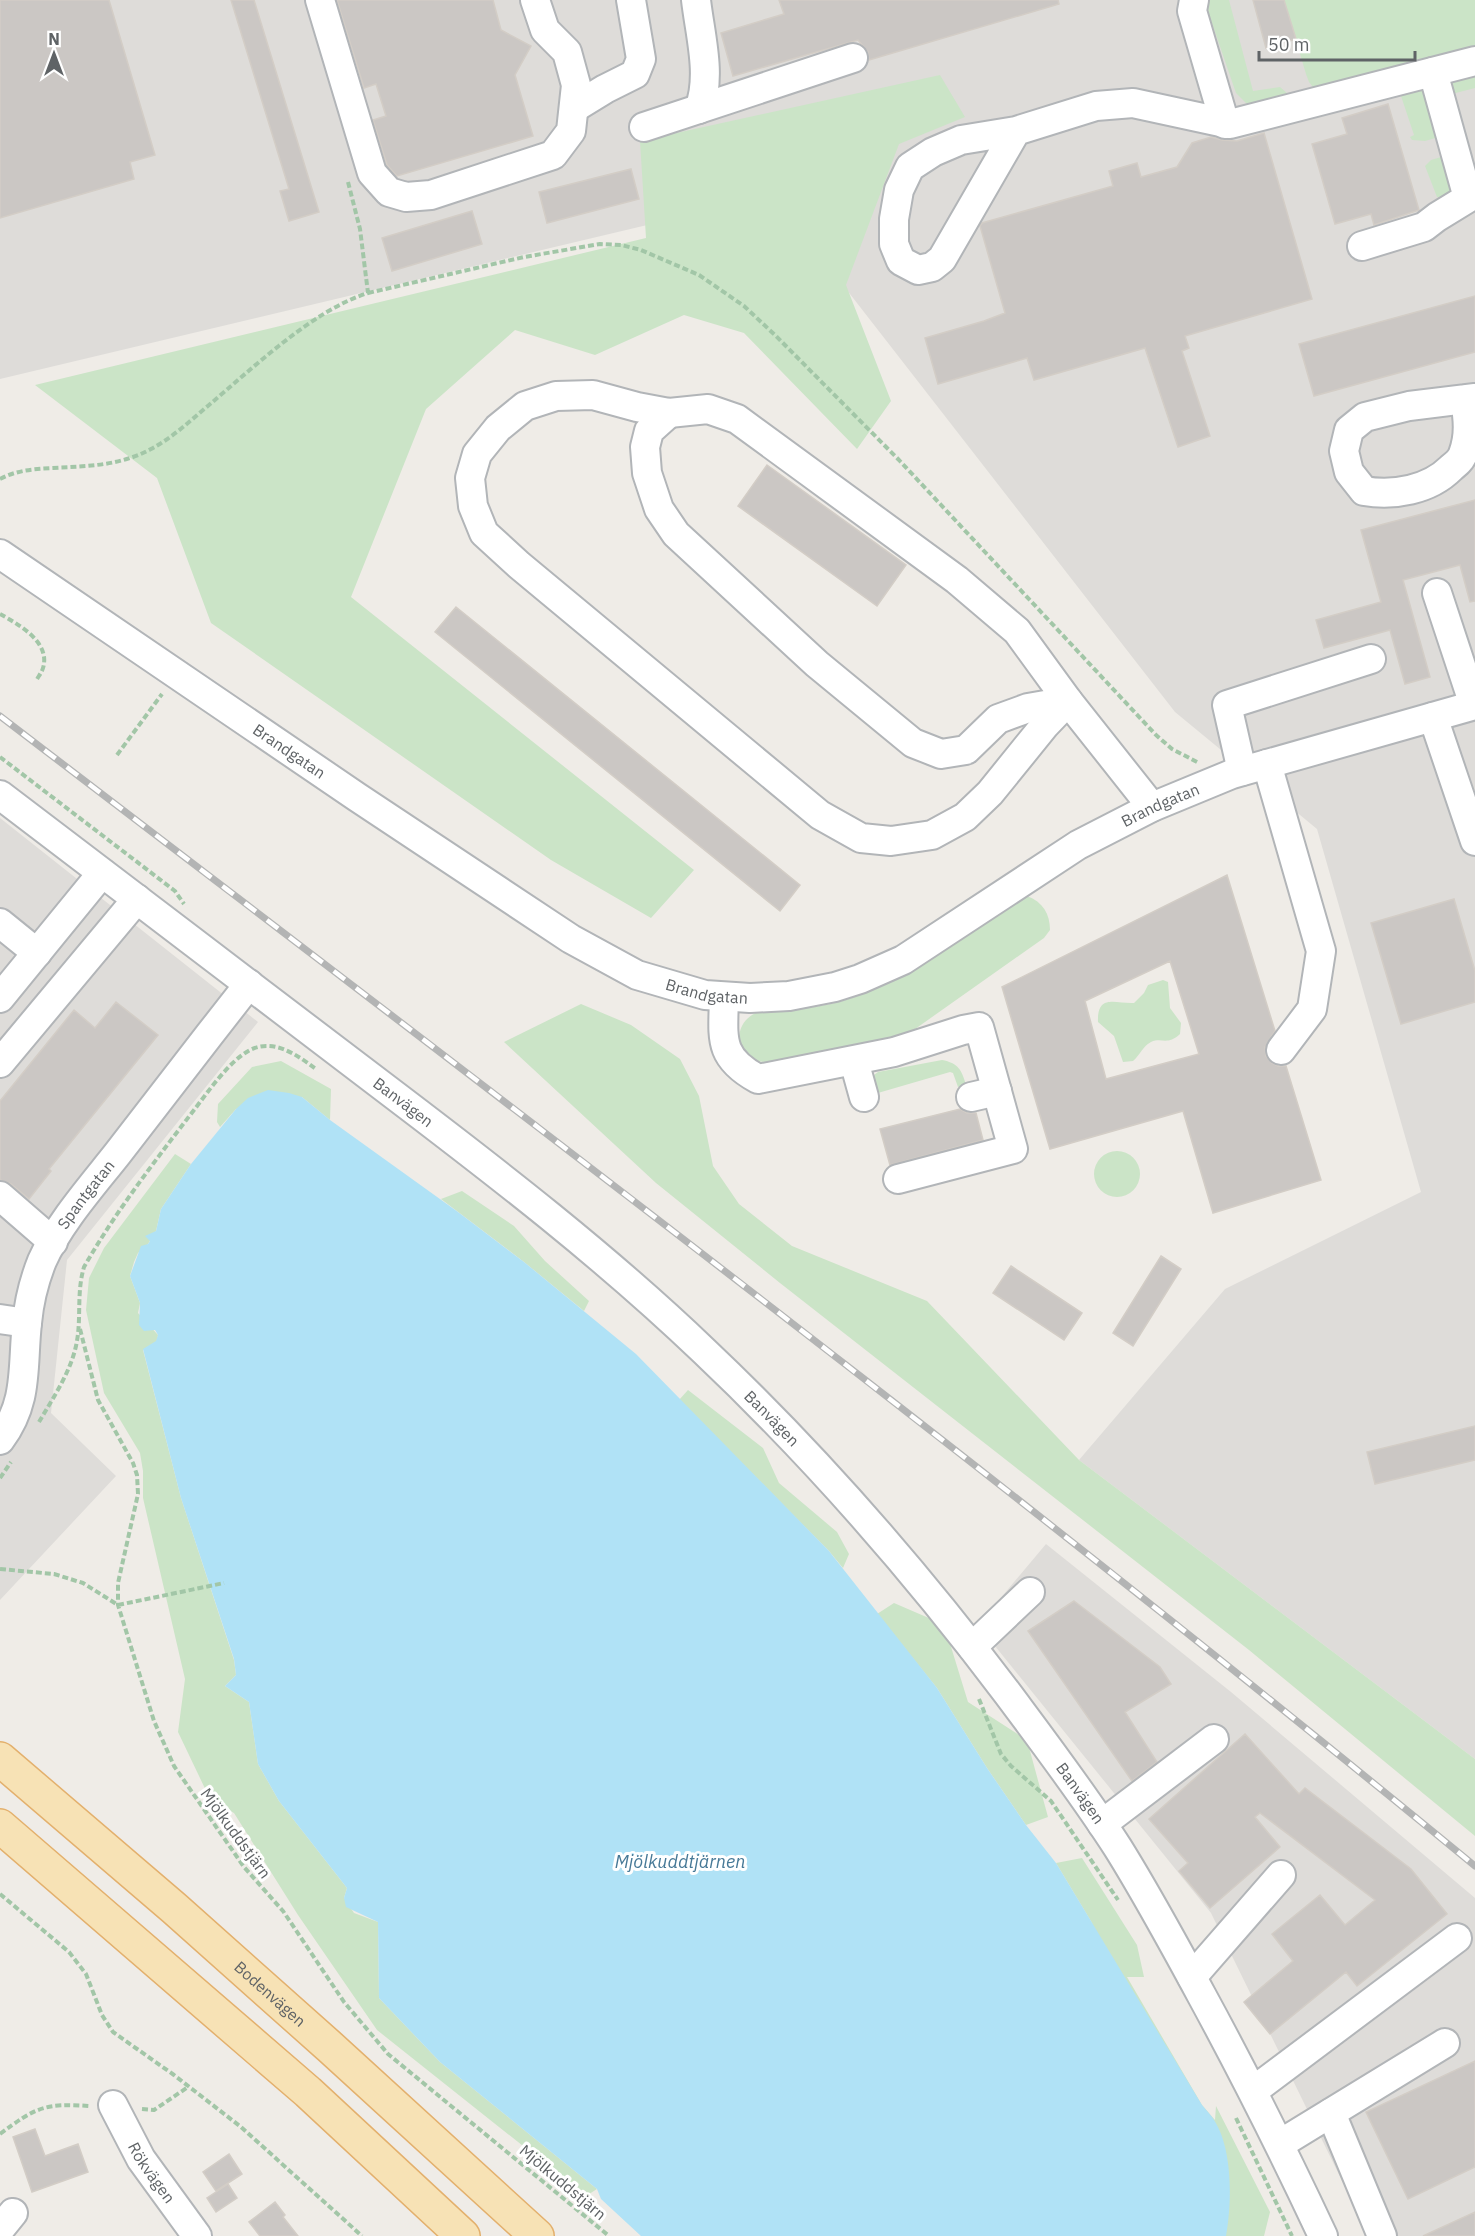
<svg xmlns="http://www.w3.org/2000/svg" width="1475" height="2236" viewBox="0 0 1475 2236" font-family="'IBM Plex Sans',sans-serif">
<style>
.industrial{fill:#dedcd9}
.green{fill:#cbe4c7}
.water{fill:#b0e2f6}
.building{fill:#cbc7c4;stroke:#d3cdc6;stroke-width:1.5;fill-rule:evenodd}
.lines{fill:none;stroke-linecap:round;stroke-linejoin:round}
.minor-casing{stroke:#b2b5b8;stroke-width:32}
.major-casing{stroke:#e3b06d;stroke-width:36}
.path{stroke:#a2c6a7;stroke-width:4;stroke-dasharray:6 3;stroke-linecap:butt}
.minor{stroke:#fff;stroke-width:28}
.major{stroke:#f7e2b5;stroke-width:33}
.rail-casing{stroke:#b3b4b4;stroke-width:7}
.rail{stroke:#fff;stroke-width:4.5;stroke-dasharray:14;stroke-linecap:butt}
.labels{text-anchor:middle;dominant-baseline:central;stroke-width:6;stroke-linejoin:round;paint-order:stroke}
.street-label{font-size:16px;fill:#5f6366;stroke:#fff}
.water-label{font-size:18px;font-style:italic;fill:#477997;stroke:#fff}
</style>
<rect width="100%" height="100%" fill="#efece7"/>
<path class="industrial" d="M0,0h1475v1759l-396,-299 146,-171 196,-97 -104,-363 -142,-117 -402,-517 -773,184z
M0,818l258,204 -191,238 -16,153 65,63 -116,124z
M1046,1544l185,148 244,206v338h-106l-158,-323 -233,-288z"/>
<path class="green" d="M1204,0h25l24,91 27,-4 8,7 -2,5 -31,9 -9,-5 -10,-10z
M1284,0h191v48l-159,43 -7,-9 -3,-8z
M1475,72v16l-27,7 -2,-13z
M940,75l25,42 -66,27 -53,141 45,116 -34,48 -113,-116 -60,-18 -89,40 -80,-25 -89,79 -75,188 343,273 -43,48 -100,-58 -340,-237 -54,-145 -122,-93 611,-147 -6,-97z
M1425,87l17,49 -17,5 -13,-1 -2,-3 4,-2 -13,-39 2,-3z
M1448,155l4,13 -2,23 -9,7 -4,-1 -12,-31 6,-6z
M1027,896c16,6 23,18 23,34l-6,8 -136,96 -129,27c-7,0 -16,2 -22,0 -21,-7 -24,-34 -5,-46 9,-7 25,-4 36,-5 18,-2 37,-4 54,-9 64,-18 116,-60 169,-97z
M1163,980l5,2 2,26 11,15 -1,11c-13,12 -18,3 -29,8 -8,4 -11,13 -18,19l-10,1 -9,-26 -16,-14c-1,-29 18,-18 36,-19l10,-10 4,-8z
M581,1004l50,21 49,34 19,37 14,70 26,38 53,42 135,55 152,159 396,299v77l-226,-186 -469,-367 -124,-100 -152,-141z
M942,1060c16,3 20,10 24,25l-8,2 -5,-14 -3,-1 -79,23 3,-20 4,-3z
M281,1061l50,28 -1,31 -28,-23 -66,12 -16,18 -3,-5 1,-18 34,-37z
M1094 1174a23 23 0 1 1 46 0a23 23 0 1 1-46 0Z
M175,1154l16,10 -30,45 -5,22 -8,13 -10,9 -4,9 -4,14 10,27 -2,10 20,22 -1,6 -14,9 38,148 53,162 2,15 -11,11 24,16 9,62 21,37 68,87 -3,10 10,15 24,9 1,76 61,64 157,127 -11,7 -209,-166 -79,-115 -64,-102 -24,-14 -32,-67 7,-53 -42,-181v-27l-3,-18 -36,-60 -18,-83 3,-32 15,-30z
M462,1191l52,35 31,35 44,40 -5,10 -60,-49 -83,-63z
M688,1390l75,58 16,35 58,49 12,22 -6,14 -14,-17 -150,-151z
M894,1603l44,19 10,15 20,65 59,38 21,77 -22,8 -39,-57 -50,-80 -60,-74z
M1082,1858l55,87 7,32h-17l75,128 13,15 1,-14 54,106 -6,24h-113l-59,-313 -36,-60z"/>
<path class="water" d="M268,1090l21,3 13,4 28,23 128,92 66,50 112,92 193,197 108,137 50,80 39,57 30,38 146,242c4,5 9,10 12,15 19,29 18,83 12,116h-585l-40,-37 -4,-10 -157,-127 -61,-64 -1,-76 -32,-15 -2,-9 3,-10 -68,-87 -21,-37 -9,-62 -24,-16 11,-11 -2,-16 -53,-161 -38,-149 13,-8 2,-6 -3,-5 -11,1 -5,-6 1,-22 -10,-27 11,-30 7,-2 2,-3 -5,-5 11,-5 5,-22 30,-45 45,-55 12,-11z"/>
<path class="building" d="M0,0h109l46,155 -25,7 4,17 -134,39z
M231,0h23l65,212 -30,9 -9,-30 9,-2z
M337,0h156l8,30 30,16 -16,29 18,61 -136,40 -10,-11 -14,-45 13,-4 -10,-32 -12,4z
M779,0h279l1,4 -190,56 -1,-8 -10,-12 -125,36 -12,-43 63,-19z
M1253,0h31l12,39 -30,9z
M1388,104l31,106 -45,15 -3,-11 -36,10 -23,-80 35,-10 -5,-16z
M1264,133l48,166 -127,37 4,12 -7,3 28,85 -32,11 -33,-99 -111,32 -7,-22 -89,26 -13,-46 59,-17 21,-8 -25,-87 2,-3 131,-37 -4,-15 28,-8 4,14 36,-10 15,-24 19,-6 11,3 15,1z
M631,169l8,30 -92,24 -8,-31z
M472,211l10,33 -90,27 -10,-33z
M1475,296v56l-161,44 -15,-52z
M767,465l139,100 -29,41 -139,-100z
M1475,500v101l-5,1 -10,-37 -57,15 27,97 -25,7 -15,-54 -66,18 -8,-28 65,-18 -20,-72z
M456,607l344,278 -20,26 -345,-279z
M1227,875l48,156 -10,16 1,9 6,7 6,3h8l35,114 -108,33 -30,-102 -133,38 -48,-162zM1170,961l29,93 -93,25 -21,-78z
M1454,899l21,72v31l-74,22 -30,-101z
M116,1002l42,33 -109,134 2,2 -22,28 -18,-15 -11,-4v-79l74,-91 21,18z
M960,1109l7,4h9l7,27 -93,25 -10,-36z
M1161,1256l20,13 -48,77 -20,-13z
M1011,1266l71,47 -18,27 -71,-47z
M1475,1426v34l-100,24 -8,-32z
M1074,1601l86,66 11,17 -46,28 32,50 -25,19 -104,-150z
M1245,1734l54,60 6,-6 106,81 36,45 -90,72 -11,-14 -76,62 -26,-32 49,-41 -21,-27 48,-39 25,30 30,-25 -115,-87 -5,4 25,30 -70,61 -31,-37 9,-8 -39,-44z
M1475,2061v106l-67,32 -42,-87z
M35,2129l10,27 33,-12 10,28 -56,20 -19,-55z
M229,2154l13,20 -26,17 -13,-19z
M228,2184l9,14 -21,14 -9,-14z
M275,2202l10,13 -2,2 15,19h-38l-11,-14z
M1475,2212v24h-52z"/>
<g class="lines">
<g class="minor-casing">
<g id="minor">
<path d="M320,0l52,173 17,19 17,5 25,-2 122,-40 18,-24 5,-46 -9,-33 -22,-22 -10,-30"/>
<path d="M696,0c4,35 16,76 3,109"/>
<path d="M1194,0l-2,11 33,113"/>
<path d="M574,108l31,-19 30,-15 6,-15 -10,-59"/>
<path d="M644,127l209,-69"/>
<path d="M1016,131l-74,128 -10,8 -14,3 -17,-9 -7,-17v-25l5,-29 11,-23 23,-15 28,-12 55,-9 80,-25 37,-3 97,21 245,-63"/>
<path d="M1362,246l62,-19 13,-10 31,-19 -35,-126"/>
<path d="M1465,399c3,20 5,36 -2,55 -2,6 -7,10 -12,14 -22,22 -57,28 -87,23l-15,-19 -5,-21 5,-21 16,-13 44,-11 66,-8"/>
<path d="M669,413l-20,18 -4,16 2,26 12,36 17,25 141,130 96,79 28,11 25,-4 32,-31 30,-11 40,-7"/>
<path id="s1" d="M0,554l357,243 214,142 66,36 68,20 45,3 39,-2 46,-9 25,-8 43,-19 175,-115 74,-38 80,-33 243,-69"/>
<path d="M1437,593l37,112"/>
<path d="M1068,701l-23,24 -55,68 -25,24 -33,18 -41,6 -30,-3 -41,-23 -301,-250 -35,-32 -11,-27 -3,-28 7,-24 21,-26 27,-22 31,-10 37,-1 44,12 32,6 39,-4 29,10 220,161 60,51 51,70 84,106"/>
<path d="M1433,717l42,124"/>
<path d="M1267,764l54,187 -9,58 -31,41"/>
<path d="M1242,771l-15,-66 144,-46"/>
<path id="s2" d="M0,795c129,99 260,197 389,296 108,82 217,166 315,260 111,105 212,221 304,343 38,51 76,101 110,154 30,48 57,98 84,148 43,79 83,159 121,240"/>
<path d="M0,923l37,30"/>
<path d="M724,997c-1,42 -6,60 34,82l136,-27 69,-22 16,-3 34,122 -115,30"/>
<path d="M0,998l102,-125"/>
<path d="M854,1061l10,36"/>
<path d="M0,1063l137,-164"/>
<path d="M971,1097l26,-6"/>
<path d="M0,1196l53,46"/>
<path d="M0,1319l27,4"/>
<path id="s3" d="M0,1440c29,-39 22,-73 27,-117 2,-22 7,-42 15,-62 17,-38 50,-75 76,-108 44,-57 87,-113 131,-169"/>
<path d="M972,1647l58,-55"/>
<path d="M1102,1824l112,-85"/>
<path d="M1192,1977l89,-102"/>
<path d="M1253,2091l204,-153"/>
<path id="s4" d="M113,2105l28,54 56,77"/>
<path d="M1331,2113l51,123"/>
<path d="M1280,2144l165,-101"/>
<path d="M0,2229l13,-16"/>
</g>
</g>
<g class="major-casing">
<g id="major">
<path id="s5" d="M0,1759l174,149 156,139 207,189"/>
<path d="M0,1826l308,266 155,144"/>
</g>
</g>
<path class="path" d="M368,293l156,-36 76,-13 21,1 20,5 58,25 45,31 32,30 123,124 257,275 16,14 27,14
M0,479c17,-9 34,-10 53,-11 34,-2 67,-2 98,-19 21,-11 39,-28 58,-44 44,-37 104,-95 159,-112l-8,-64 -12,-47
M0,614c18,10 51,28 43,54 -1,4 -5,9 -7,13
M117,755l45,-61
M0,757l175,134 9,13
M80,1329l18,71 35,63 4,12 1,19 -20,89v22l36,116 20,45 70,101 39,44 61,91 44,52 221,182
M39,1422c14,-24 31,-49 37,-76 6,-27 0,-52 8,-79 32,-56 71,-106 110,-157 14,-18 35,-49 56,-60 24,-12 47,5 66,19
M0,1478l11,-16
M0,1569l54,5 29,9 35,22 106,-22
M979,1699l22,55 10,12 40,35 67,99
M0,1894l69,58 17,22 16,41 11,17 61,43 67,52 121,109
M142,2109l12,1 34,-23
M1236,2118l56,118
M0,2134c36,-27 45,-31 90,-28"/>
<use href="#minor" class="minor"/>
<use href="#major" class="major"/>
<g class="rail-casing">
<path id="rail" d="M0,716c495,379 993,754 1475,1150"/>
</g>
<use href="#rail" class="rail"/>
</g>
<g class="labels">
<g class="street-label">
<text stroke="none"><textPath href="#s1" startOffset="350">Brandgatan</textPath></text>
<text stroke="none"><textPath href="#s1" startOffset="1340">Brandgatan</textPath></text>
<text stroke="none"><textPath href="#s1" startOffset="836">Brandgatan</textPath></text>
<text stroke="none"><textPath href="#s2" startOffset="507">Banvägen</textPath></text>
<text stroke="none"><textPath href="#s3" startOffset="266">Spantgatan</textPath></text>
<text stroke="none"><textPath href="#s2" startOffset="993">Banvägen</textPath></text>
<text stroke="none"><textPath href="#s2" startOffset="1479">Banvägen</textPath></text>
<text transform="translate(236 1833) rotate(54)">Mjölkuddstjärn</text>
<text stroke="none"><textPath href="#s5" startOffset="358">Bodenvägen</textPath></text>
<text stroke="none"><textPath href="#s4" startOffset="78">Rökvägen</textPath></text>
<text transform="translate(563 2182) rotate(40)">Mjölkuddstjärn</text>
</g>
<g class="water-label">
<text x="680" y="1861">Mjölkuddtjärnen</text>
</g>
</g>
<g transform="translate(54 54)" stroke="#ffffff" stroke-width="4.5" paint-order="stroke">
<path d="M0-4.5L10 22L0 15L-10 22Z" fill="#5f6366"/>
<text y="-9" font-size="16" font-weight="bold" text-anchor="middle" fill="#5f6366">N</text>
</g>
<path d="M1259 51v9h156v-9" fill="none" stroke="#5f6366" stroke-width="3"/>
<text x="1268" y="51" font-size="18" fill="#5f6366" stroke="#ffffff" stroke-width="4.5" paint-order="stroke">50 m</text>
</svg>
